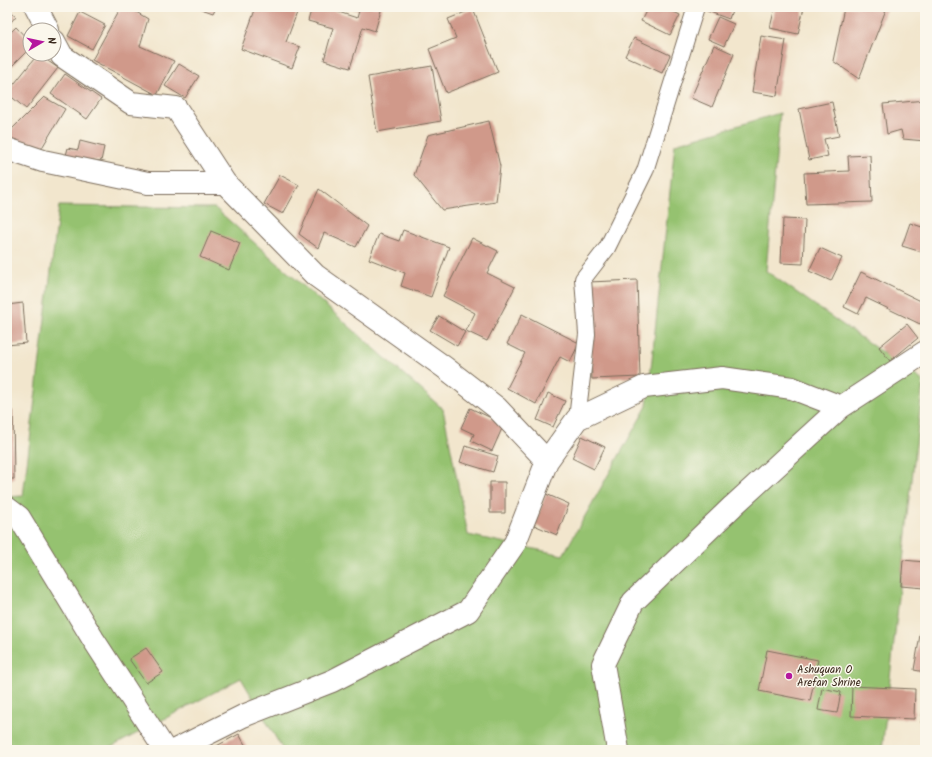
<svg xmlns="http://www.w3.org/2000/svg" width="932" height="757" viewBox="0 0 932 757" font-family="Kalam,sans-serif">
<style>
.green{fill:#95c270;stroke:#687647}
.building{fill:#d0998a}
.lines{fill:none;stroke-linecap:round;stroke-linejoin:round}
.service-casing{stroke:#7b6c5b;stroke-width:18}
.minor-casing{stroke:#7b6c5b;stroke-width:24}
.service{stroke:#fff;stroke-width:16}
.minor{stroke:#fff;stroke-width:22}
.poi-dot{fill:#b5179e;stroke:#fbf7ec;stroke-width:1.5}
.labels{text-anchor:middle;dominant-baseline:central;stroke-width:3;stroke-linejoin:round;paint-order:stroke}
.poi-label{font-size:11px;fill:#3b2a1e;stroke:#fbf7ec;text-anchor:start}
</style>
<rect width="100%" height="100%" fill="#fbf7ec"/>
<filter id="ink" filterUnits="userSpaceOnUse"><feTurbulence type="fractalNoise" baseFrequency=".025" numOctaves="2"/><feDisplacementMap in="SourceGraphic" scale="8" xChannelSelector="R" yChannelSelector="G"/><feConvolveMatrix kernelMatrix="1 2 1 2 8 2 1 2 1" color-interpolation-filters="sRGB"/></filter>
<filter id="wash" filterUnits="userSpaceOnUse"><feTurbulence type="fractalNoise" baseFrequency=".012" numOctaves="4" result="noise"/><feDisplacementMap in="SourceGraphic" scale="16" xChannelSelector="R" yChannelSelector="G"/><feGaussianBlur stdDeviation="0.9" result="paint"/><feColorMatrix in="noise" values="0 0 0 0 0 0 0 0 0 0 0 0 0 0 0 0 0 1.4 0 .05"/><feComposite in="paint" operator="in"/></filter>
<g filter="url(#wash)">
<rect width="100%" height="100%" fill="#f2e6cd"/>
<path class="green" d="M780,113l-14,158 157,110 -41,369h-599l-42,-72 -135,72h-95l-4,-14v-239l16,-1 36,-290 156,2 228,201 25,126 95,20 84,-149 28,-262z"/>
<g id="blocks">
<path class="building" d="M121,7h7l20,12 -8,27 34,15 -17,34 -65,-35z
M196,7h20l-3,6z
M256,7h35l7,3 -12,32 14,5 -8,21 -51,-19z
M312,7h11l34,11 2,-7 -12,-4h35l-7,24 -12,-4 -13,41 -26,-8 9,-32 -25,-7z
M648,7h16l16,8 -10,20 -29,-14z
M708,7h25l-4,12 -22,-8z
M775,7h29l-6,27 -28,-6z
M846,7h41l-28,72 -26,-18 11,-53z
M7,8l9,8 -9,11z
M473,9l25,63 -52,21 -17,-44 27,-11 -8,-19z
M80,12l25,13 -13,24 -24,-13z
M718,17l16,7 -10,22 -16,-7z
M16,27l14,15v6l-23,23v-35z
M761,36l25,4 -9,56 -25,-4z
M634,38l36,17 -8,18 -37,-17z
M714,45l20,9 -22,53 -21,-9z
M38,54l20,14 -32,41 -19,-16z
M179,64l20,12 -14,22 -20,-12z
M432,66l9,55 -64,11 -9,-55z
M65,74l36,25 -14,20 -36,-25z
M44,97l21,12 -25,42 -33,-12v-5z
M925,100v41l-22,-2 -2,-9 -14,4 -4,-30z
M832,102l7,34 -15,3 4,17 -19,4 -10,-51z
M489,121l11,45 -4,36 -54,8 -28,-35 14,-40z
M80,141l24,6 -3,14 -8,-1 -2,10 -27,-7 4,-15 10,2z
M870,155l2,47 -66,2 -2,-31 45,-2 -1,-15z
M280,175l19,10 -16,29 -19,-10z
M319,189l48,37 -11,21 -32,-14 -6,15 -19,-14z
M783,219l22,1 -2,44 -22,-1z
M910,223l15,5v25l-23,-7z
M403,230l46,17 -18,50 -30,-11 4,-13 -36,-14 10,-25 20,7z
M211,231l29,12 -11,27 -29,-13z
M472,238l26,13 -11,22 28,14 -28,54 -21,-10 9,-18 -32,-17z
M820,248l22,10 -11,23 -22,-10z
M861,272l64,31v10l-5,11 -54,-26 -8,16 -14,-7z
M637,280l3,97 -48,2 -4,-97z
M23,303l3,40 -19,2v-40z
M522,314l57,29 -9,19 -10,-5 -24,47 -29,-16 18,-35 -18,-9z
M439,316l26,16 -8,14 -27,-16z
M907,324l11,14 -28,23 -11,-14z
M548,393l17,8 -12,26 -16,-7z
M470,408l34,16 -12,27 -21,-10 3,-7 -13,-6z
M7,411h6l1,68h-7z
M582,436l23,11 -11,22 -22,-11z
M465,446l33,10 -5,16 -33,-10z
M490,482h15v31h-15z
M546,494l23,10 -12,31 -23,-10z
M903,560l22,2v26l-24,-2z
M924,612h1v60l-11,-2z
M146,648l17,24 -17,11 -17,-24z
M767,650l51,10 -8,41 -51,-10z
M852,686l63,3 -1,30 -63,-3z
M822,688l19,4 -4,21 -19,-3z
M924,703h1v21l-4,-1z
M239,734l9,16h-39z"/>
</g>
</g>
<g filter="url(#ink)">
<use href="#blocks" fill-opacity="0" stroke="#7b6c5b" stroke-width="1"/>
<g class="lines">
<g class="service-casing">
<path id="service" d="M577,419l10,-85 -4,-55 24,-31 38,-77 51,-164"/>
</g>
<g class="minor-casing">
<path id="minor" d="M36,7l12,23
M54,41l8,15 69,47 45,5 49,75 90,92 129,92 53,41 50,53
M7,149l36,12 105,22h77
M7,508l12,9 74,122 72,111
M175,750l68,-34 89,-35 136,-70 47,-68 32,-82 30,-42 67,-32 78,-9 70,10 49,19
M618,750l-15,-86 30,-62 100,-96 108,-99 84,-55"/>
</g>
<use href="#service" class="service"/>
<use href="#minor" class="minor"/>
</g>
</g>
<circle class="poi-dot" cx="789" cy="676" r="4"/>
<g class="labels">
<g class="poi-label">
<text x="797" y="670">Ashuquan O<tspan x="797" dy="13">Arefan Shrine</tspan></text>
</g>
</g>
<rect width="932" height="757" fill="none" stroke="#fbf7ec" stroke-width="24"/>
<g transform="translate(42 42) rotate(81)"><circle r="19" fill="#fbf7ec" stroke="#aea59a"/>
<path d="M0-3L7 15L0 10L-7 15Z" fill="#b5179e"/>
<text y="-6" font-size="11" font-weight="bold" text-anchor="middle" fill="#3b2a1e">N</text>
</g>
</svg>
